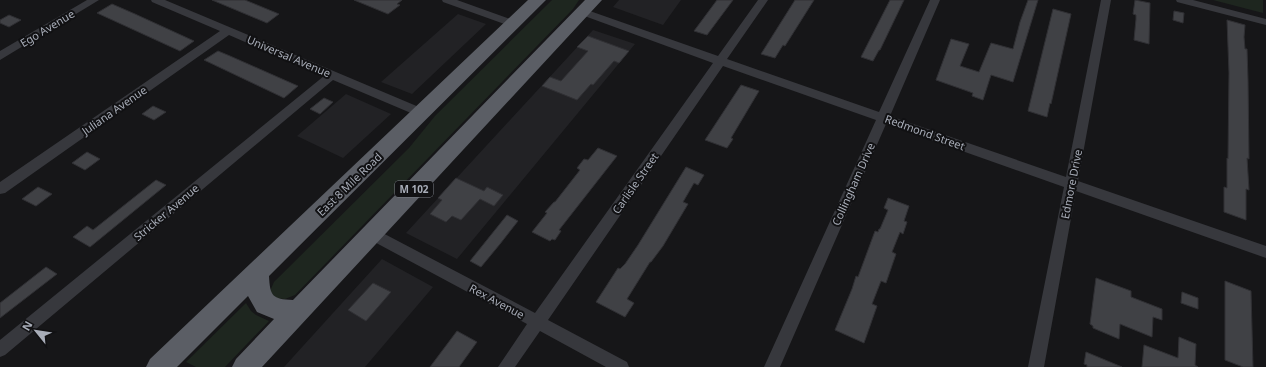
<svg xmlns="http://www.w3.org/2000/svg" width="1266" height="367" viewBox="0 0 1266 367" font-family="'Noto Sans',sans-serif">
<style>
.built{fill:#222225}
.green{fill:#1e261f}
.building{fill:#404145;stroke:#303034}
.lines{fill:none;stroke-linecap:round;stroke-linejoin:round}
.minor{fill:#37383d;fill-rule:evenodd}
.trunk{fill:#5b5e65;fill-rule:evenodd}
.labels{text-anchor:middle;dominant-baseline:central;stroke-width:4;stroke-linejoin:round;paint-order:stroke}
.shield{fill:#111113;stroke:#7b7e86;stroke-width:1}
.shield-label{font-size:10px;font-weight:bold;fill:#a8adb8}
.street-label{font-size:11px;fill:#a8adb8;stroke:#111113}
</style>
<rect width="100%" height="100%" fill="#161618"/>
<path class="built" d="M619,0h62l-18,25 -50,-18z
M458,14l28,10 -74,70 -31,-12z
M593,30l42,14 -178,215 -51,-26z
M346,94l45,20 -48,44 -46,-22z
M382,259l51,28 -68,80h-81z"/>
<path class="green" d="M552,0h27l-6,9 -278,286 -10,4 -11,-1 -4,-7 4,-9 135,-134 26,-32z
M1213,0h50v13z
M246,303l5,8 5,4 13,6 -44,46h-29l-10,-5z"/>
<path class="building" d="M212,0h33l34,14 -12,9z
M354,0h48l-5,4 3,1 -12,9z
M717,0h16l-26,35 -13,-4z
M795,0h19l-29,46 -2,-1 -8,13 -14,-4z
M890,0h14l-24,50h-1l-6,11 -12,-4z
M1028,0h10l-25,82 -22,-7 -8,25 -11,-4 1,-3 -37,-13 15,-41 18,5 -9,22 19,6 12,-29 22,6 7,-27z
M1135,0l15,3 -1,41 -15,-4 2,-21v-4l-3,-1z
M112,4l23,10 59,27 -14,10 -83,-38z
M1053,9l18,5 -20,90 -1,-1 -3,14 -19,-6z
M1174,11l10,2 -1,10 -10,-3z
M9,15l12,5 -12,7 -9,-4v-3z
M1227,20l18,5 -1,12 1,12h2l1,31 1,79 -2,-1 2,32 -3,-1v31l-22,-8v-25l3,1v-30l1,1 1,-86z
M588,36l41,15 -10,12 -5,-2 -21,24 -2,-1 -14,16 -35,-14 8,-9 11,4 27,-30 -11,-4z
M218,51l12,5 68,30 -14,12 -80,-38z
M741,85l18,6 -28,47 2,1 -6,9 -22,-8z
M324,98l9,4 -13,12 -10,-5z
M153,106l13,6 -12,8 -12,-6z
M598,148l19,8 -58,74 2,1 -6,9 -3,-1 -2,2 -18,-9 15,-19 -2,-1 9,-10h1l25,-32 -3,-2 7,-9 4,1z
M87,152l13,7 -15,11 -13,-7z
M686,167l18,8 -6,10 -4,-2 -11,19 5,2 -25,42 -12,16h-1l-23,37 7,4 -9,14 -29,-15 22,-34 2,1 5,-5 13,-19z
M456,178l28,13 3,-4 16,8 -9,11 -14,-7 -19,21 -9,-4 -6,6 -16,-8 12,-14 -4,-2z
M156,180l10,5 -76,62 -17,-10 14,-11 6,4z
M38,187l14,7 -16,12 -14,-7z
M888,198l21,8 -5,15 3,1 -4,12 -3,-2 -8,20 4,2 -10,29 -5,-2 -9,23 5,2 -13,37 -29,-13 17,-41 4,-13 2,1 17,-46 3,1 1,-3h1l8,-19 -4,-2z
M507,215l11,6 -18,23 -19,23 -11,-6z
M46,267l11,7 -57,44v-15z
M1096,278l35,13v6l31,12v11l-9,-3 -1,20 -32,-13 -1,15 -26,-11v-2l-3,-2z
M1225,281l26,10 2,76h-10l-18,-7z
M373,283l18,9 -25,29 -18,-11z
M1182,292l16,6v11l-17,-6z
M457,331l20,11 -18,25h-29z
M1179,337l17,7 -1,21 3,2h-56l2,-22 34,13z
M1086,352l36,15h-35v-2l-3,-1z"/>
<g class="lines">
<path class="minor" d="M87,0h12l-99,60v-9z
M151,0h14l261,110 2,3 -2,3 -4,1 -4,-1 -85,-36 -328,275 -5,2v-17l324,-264 -95,-41 -224,158 -5,1v-12l220,-151 -68,-29z
M442,0h15l61,22 1,2 -5,3 -4,-1 -67,-24z
M758,0h10l-41,59 152,53 51,-112h10l-50,116 176,61 35,-177h10l-33,181 188,65v12l-190,-67 -32,176h-16l36,-180 -178,-63 -106,243h-16l112,-247 -153,-54 -175,254 79,42 2,5h-23l-66,-36 -25,36h-17l29,-43 -160,-86 -2,-4 2,-4 5,-2 5,2 158,83 178,-250 -134,-49 -1,-2 1,-2h8l131,46z
M1176,0h17l73,19v6l-89,-23z"/>
<path class="trunk" d="M528,0h18l-277,276c1,20 3,23 24,24l292,-300h17l-340,367h-30l4,-8 38,-40 -17,-7 -9,-16 -71,71h-31l4,-8z"/>
</g>
<g class="labels">
<rect class="shield" x="395" y="181" width="38" height="16" rx="3"/>
<g class="shield-label">
<text x="414" y="189">M 102</text>
</g>
<g class="street-label">
<text transform="translate(47 28) rotate(-31)">Ego Avenue</text>
<text transform="translate(289 56) rotate(23)">Universal Avenue</text>
<text transform="translate(114 110) rotate(-35)">Juliana Avenue</text>
<text transform="translate(925 132) rotate(20)">Redmond Street</text>
<text transform="translate(635 183) rotate(-55)">Carlisle Street</text>
<text transform="translate(349 184) rotate(-44)">East 8 Mile Road</text>
<text transform="translate(853 184) rotate(-66)">Collingham Drive</text>
<text transform="translate(1071 184) rotate(-79)">Edmore Drive</text>
<text transform="translate(166 212) rotate(-40)">Stricker Avenue</text>
<text transform="translate(497 301) rotate(28)">Rex Avenue</text>
</g>
</g>
<g transform="translate(36 331) rotate(300)" stroke="#111113" stroke-width="3" paint-order="stroke">
<path d="M0-3L7 15L0 10L-7 15Z" fill="#a8adb8"/>
<text y="-6" font-size="11" font-weight="bold" text-anchor="middle" fill="#a8adb8">N</text>
</g>
</svg>
